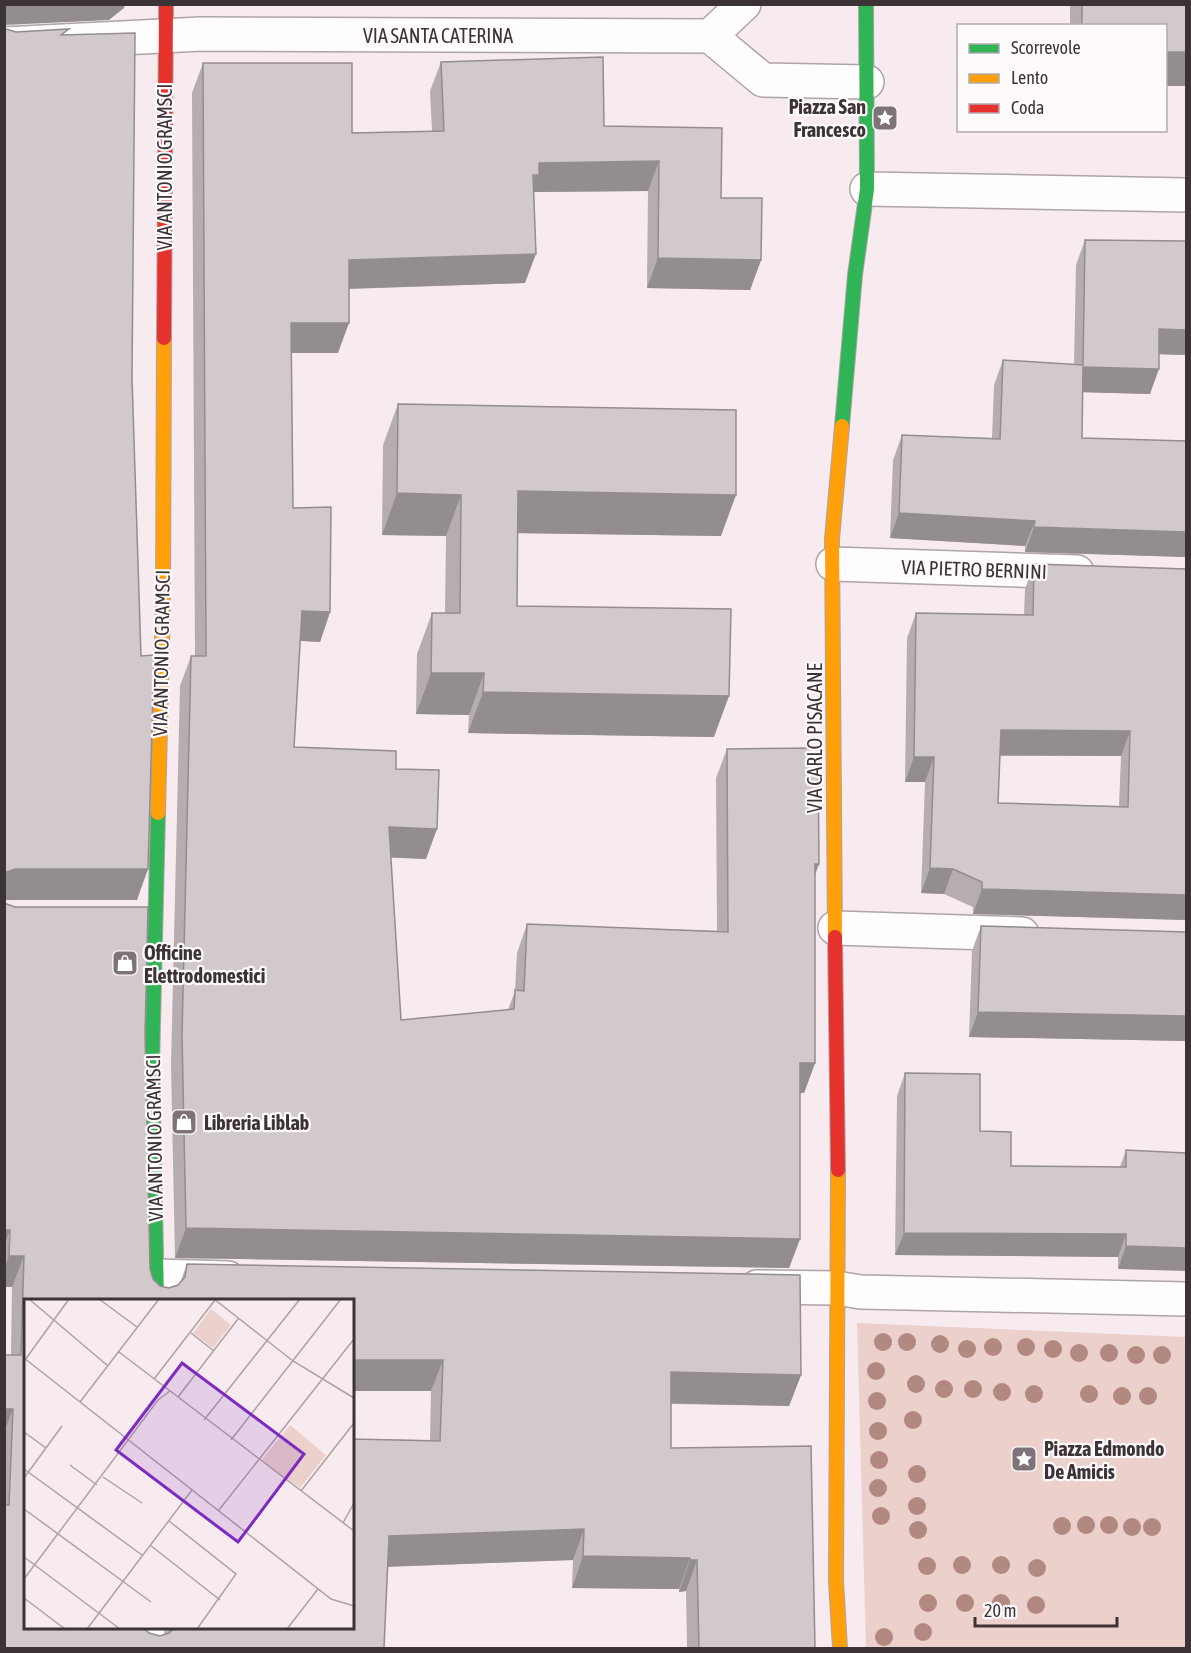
<svg xmlns="http://www.w3.org/2000/svg" width="1191" height="1653" viewBox="0 0 1191 1653" font-family="'Asap Condensed',sans-serif">
<style>
.green{fill:#ecd0cb}
.lines{fill:none;stroke-linecap:round;stroke-linejoin:round}
.street-casing{stroke:#ada4a7;stroke-width:36}
.fast-casing{stroke:#ada4a7;stroke-width:16}
.slow-casing{stroke:#ada4a7;stroke-width:16}
.jam-casing{stroke:#ada4a7;stroke-width:16}
.street{stroke:#fefcfd;stroke-width:33}
.fast{stroke:#30b455;stroke-width:14}
.slow{stroke:#ff9f0a;stroke-width:14}
.jam{stroke:#e5322d;stroke-width:14}
.tree{fill:#b18981}
.wall{fill:#b5adb0;fill-rule:evenodd}
.shaded-wall{fill:#938d90}
.building{fill:#d2c9cd;stroke:#938d90;stroke-width:1.5;fill-rule:evenodd}
.labels{text-anchor:middle;dominant-baseline:central;stroke-width:4.5;stroke-linejoin:round;paint-order:stroke}
.street-label{font-size:20px;fill:#3c3336;stroke:#fef9fb}
.poi-label{font-size:20px;font-weight:bold;fill:#3c3336;stroke:#fef9fb;text-anchor:start}
.inset-road{fill:none;stroke:#ada1a5;stroke-width:1.5}
.view{fill:#7b2cbf;fill-opacity:0.15;stroke:#7b2cbf;stroke-width:3}
.inset-edge{fill:none;stroke:#3c3336;stroke-width:3}
</style>
<rect width="100%" height="100%" fill="#f8ebef"/>
<path class="green" d="M857,1323l329,14v311h-320z"/>
<g class="lines">
<g class="street-casing">
<path id="street" d="M710,36l34,-32
M4,44l197,-10 509,2 53,44 104,2
M867,189l319,6
M833,564l244,8
M835,928l187,6
M158,1276l70,2
M757,1287l79,1 25,4 325,7
M148,1648v-20"/>
</g>
<g class="fast-casing">
<path id="fast" d="M842,426l13,-151 12,-86 -1,-185
M157,1300l-5,-235 6,-252"/>
</g>
<g class="slow-casing">
<path id="slow" d="M158,813l5,-212 1,-263
M835,937l-3,-398 10,-113
M838,1170l-2,411 4,67"/>
</g>
<g class="jam-casing">
<path id="jam" d="M164,338l2,-334
M835,937l3,233"/>
</g>
<use href="#street" class="street"/>
<use href="#fast" class="fast"/>
<use href="#slow" class="slow"/>
<use href="#jam" class="jam"/>
</g>
<g class="tree">
<circle cx="883" cy="1342" r="9"/>
<circle cx="907" cy="1342" r="9"/>
<circle cx="940" cy="1344" r="9"/>
<circle cx="993" cy="1347" r="9"/>
<circle cx="1026" cy="1347" r="9"/>
<circle cx="967" cy="1349" r="9"/>
<circle cx="1053" cy="1349" r="9"/>
<circle cx="1079" cy="1353" r="9"/>
<circle cx="1109" cy="1353" r="9"/>
<circle cx="1136" cy="1355" r="9"/>
<circle cx="1162" cy="1355" r="9"/>
<circle cx="876" cy="1371" r="9"/>
<circle cx="916" cy="1384" r="9"/>
<circle cx="944" cy="1389" r="9"/>
<circle cx="973" cy="1389" r="9"/>
<circle cx="1002" cy="1392" r="9"/>
<circle cx="1034" cy="1394" r="9"/>
<circle cx="1089" cy="1394" r="9"/>
<circle cx="1122" cy="1396" r="9"/>
<circle cx="1148" cy="1396" r="9"/>
<circle cx="877" cy="1401" r="9"/>
<circle cx="913" cy="1420" r="9"/>
<circle cx="878" cy="1431" r="9"/>
<circle cx="879" cy="1460" r="9"/>
<circle cx="917" cy="1474" r="9"/>
<circle cx="878" cy="1488" r="9"/>
<circle cx="917" cy="1506" r="9"/>
<circle cx="881" cy="1516" r="9"/>
<circle cx="1086" cy="1525" r="9"/>
<circle cx="1109" cy="1525" r="9"/>
<circle cx="1062" cy="1526" r="9"/>
<circle cx="1132" cy="1527" r="9"/>
<circle cx="1152" cy="1527" r="9"/>
<circle cx="918" cy="1530" r="9"/>
<circle cx="962" cy="1565" r="9"/>
<circle cx="1001" cy="1565" r="9"/>
<circle cx="927" cy="1566" r="9"/>
<circle cx="1037" cy="1568" r="9"/>
<circle cx="928" cy="1603" r="9"/>
<circle cx="965" cy="1603" r="9"/>
<circle cx="1001" cy="1603" r="9"/>
<circle cx="1036" cy="1605" r="9"/>
<circle cx="923" cy="1632" r="9"/>
<circle cx="884" cy="1637" r="9"/>
</g>
<path class="wall" d="M1070,4h116v82h-20v-60h-96z
M441,62l163,64 117,72 40,62 -11,30 -103,-2 1,-97 -114,1 -9,91 -176,6 -11,64h-47l2,155 37,104 -10,30 -20,-1 -6,106 102,22 30,90 -35,-2 10,163 107,-10 7,-19 2,-38 10,-29 190,7 -1,-153 11,-29 88,126v188l-11,30h-4v146l-11,29 -614,-10 -4,-193 9,-379 11,-30h4l-3,-563 11,-30 149,70 80,-2 -2,-40z
M1085,240l101,1v114l-27,-1 -9,40 -67,-2 -1,46 104,3v116l-161,-5v-6l-135,-8 3,-78 9,-25 90,3 2,-53 9,-25 71,4 2,-99z
M398,404l323,132 -203,-3 -1,73 197,131 -246,-4 1,-18 -53,-1 1,-60 15,-41h13l1,-77 -64,-1 1,-90z
M1034,564l152,5v351l-213,-6v-7l-29,-13 -23,-1 4,-111h-20l2,-144 9,-25 108,2 1,-26zM1000,756h121l-2,50 -121,-3z
M4,903l11,4h133l-3,127 5,235 3,10 7,7 9,2 9,-3 2,-2 7,-19 613,11 1,100 -12,31 -118,-2v44l140,-2 4,202h-128l-1,-57 -7,1v-3l-107,-1 1,-28 -186,7 -3,81h-380v-293h7l1,-68h-8zM26,1300h326v91h79l-1,49 -78,-1v189h-185l-1,6 -6,2 -11,-3 -5,-5h-118z
M981,926l205,6v109l-217,-4 3,-86z
M905,1073l75,58 31,35 109,1 6,-17 60,3 -68,116v-12l-223,-2 2,-159z"/>
<path class="shaded-wall" d="M4,4h121l-1,4 -15,12 -105,5z
M1166,52h20v34h-20z
M659,161l-11,30 -115,1v-17l6,-12z
M536,254l-11,29 -187,6 11,-29z
M658,258l103,2 -11,30 -103,-2z
M291,323h58l-11,30h-58z
M1159,329l27,1v25l-36,-1z
M1083,367l76,2 -9,25 -76,-2z
M518,491l218,4 -15,41 -218,-3z
M397,493l64,2 -15,41 -64,-1z
M899,513l136,8 -10,25 -135,-8z
M1034,527l152,5v25l-161,-5z
M302,611l28,1 -10,30 -29,-2z
M431,673h53l-15,42 -53,-1z
M483,692l246,4 -15,41 -246,-4z
M1001,730l129,1 -9,25 -130,-1z
M914,757h20l-9,25h-20z
M389,827l48,2 -11,30 -48,-2z
M815,864h4l-11,30z
M930,868l23,1 -9,25 -23,-1z
M15,869h133l-11,31h-133v-27z
M982,889l204,6v25l-213,-6z
M978,1012l208,4v25l-217,-4z
M800,1063h15l-11,30h-15z
M186,1228l614,11 -11,29 -614,-10z
M4,1230h6l-6,16z
M904,1233l222,1 -8,23 -223,-2z
M1126,1246l60,2v23l-68,-2z
M9,1256h15l-12,31h-8v-17z
M352,1360h91l-12,31h-79z
M671,1372l130,3 -12,31 -129,-3z
M4,1409h9l-9,23z
M584,1529l-11,31 -196,7 12,-31z
M583,1556l107,2 -11,31 -107,-1z
M690,1560h7l-11,31 -7,1z"/>
<path class="building" d="M1082,4h104v48h-20v-26h-84z
M4,28l2,1 10,3 53,-3 -8,6 74,-2 -3,345 9,278 13,-1 -6,214h-133l-11,4z
M603,57l1,69 118,2 -1,70h41l-1,62 -103,-2 1,-97 -120,2v12h-6l3,79 -187,6v63h-58l2,185 38,-1 -1,105 -28,-1 -8,136 102,4v18l43,1 -2,59 -48,-2 12,193 113,-11 1,-19 9,1 3,-67 201,8 -1,-183 91,-1 1,116h-4v199h-15v176l-614,-11 -4,-193 9,-379h15l-3,-593h149v70l92,-2 -3,-69z
M1085,240l101,1v89l-27,-1v40l-76,-2 -1,71 104,3v91l-152,-5 1,-6 -136,-8 3,-78 98,4 3,-79 80,5z
M398,404l338,6v85l-218,-4 -1,115 214,3 -2,87 -246,-4 1,-19h-53l1,-60h28l1,-118 -64,-2z
M1034,564l152,5v326l-204,-6v-7l-29,-13 -23,-1 4,-111h-20l2,-144 117,2zM1001,730l129,1 -2,76 -130,-4z
M4,903l11,4h133l-3,127 5,235 3,10 7,7 9,2 9,-3 7,-8 2,-13 613,11 1,100 -130,-3v76l140,-2 4,202h-116l-2,-88h-7v-2l-107,-2 1,-27 -195,7 -5,112h-380v-143h5l4,-96h-9v-54h17l3,-99h-15l1,-26h-6zM26,1300h326v60h91l-3,81 -88,-2v189h-178l-5,5 -9,3 -11,-3 -5,-5h-118z
M981,926l205,6v84l-208,-4z
M905,1073l75,1v57l31,1v34l115,1v-17l60,3v95l-60,-2v-12l-222,-1z"/>
<defs>
<g id="sight-square" transform="scale(1.35)"><rect x="-9" y="-9" width="18" height="18" rx="4" fill="#7e7377" stroke="#fef9fb"/><path d="M0-6L1.8-2.2L6-1.7L2.9 1.2L3.7 5.4L0 3.3L-3.7 5.4L-2.9 1.2L-6-1.7L-1.8-2.2Z" fill="#fff"/></g>
<g id="shop-square" transform="scale(1.35)"><rect x="-9" y="-9" width="18" height="18" rx="4" fill="#7e7377" stroke="#fef9fb"/><path d="M-5-2.5h2.3a2.7 3.5 0 0 1 5.4 0H5L5.5 6h-11ZM-1.5-2.5h3a1.5 2.3 0 0 0-3 0Z" fill="#fff"/></g>
</defs>
<g fill-rule="evenodd">
<use href="#sight-square" x="885" y="118"/>
<use href="#shop-square" x="125" y="963"/>
<use href="#shop-square" x="184" y="1122"/>
<use href="#sight-square" x="1024" y="1459"/>
</g>
<g class="labels">
<g class="street-label">
<text x="438" y="35">VIA SANTA CATERINA</text>
<text transform="translate(164 167) rotate(-90)">VIA ANTONIO GRAMSCI</text>
<text transform="translate(974 569) rotate(2)">VIA PIETRO BERNINI</text>
<text transform="translate(161 653) rotate(-89)">VIA ANTONIO GRAMSCI</text>
<text transform="translate(814 738) rotate(-90)">VIA CARLO PISACANE</text>
<text transform="translate(154 1138) rotate(-91)">VIA ANTONIO GRAMSCI</text>
</g>
<g class="poi-label">
<text x="866" y="106" text-anchor="end">Piazza San<tspan x="866" dy="23">Francesco</tspan></text>
<text x="144" y="952">Officine<tspan x="144" dy="23">Elettrodomestici</tspan></text>
<text x="204" y="1122">Libreria Liblab</text>
<text x="1044" y="1448">Piazza Edmondo<tspan x="1044" dy="23">De Amicis</tspan></text>
</g>
</g>
<g transform="translate(24 1299)">
<rect width="330" height="330" fill="#f8ebef"/>
<path d="M187,10l20,16 -18,23 -20,-15zM266,126l36,30 -26,33 -39,-27z" fill="#ecd0cb"/>
<path class="inset-road" d="M5,0l79,67M75,0l38,28M190,0l79,62 61,37M167,34l23,18M95,53l235,179M0,59l307,241 23,7M1,61l44,-61M130,80l61,-79M154,98l60,-78M56,103l79,-103M180,121l96,-121M0,133l22,16M207,141l110,-141M46,166l27,20M0,170l118,86M79,178l39,26M0,179l38,-52M277,192l53,-68M0,210l127,93M195,211l135,-171M145,222l67,53 -39,55M319,224l11,-20M126,246l70,55M0,258l96,72M0,280l134,-179 12,-9M0,299l41,31M63,330l105,-139M263,330l31,-40"/>
<path class="view" d="M158,64l122,91 -66,88 -122,-92z"/>
<rect width="330" height="330" class="inset-edge"/>
</g>
<rect width="1191" height="1653" fill="none" stroke="#3c3336" stroke-width="12"/>
<rect x="957" y="24" width="210" height="108" fill="#fef9fb" stroke="#b0aaac" stroke-width="1.5"/>
<rect x="969" y="44" width="30" height="9" fill="#30b455" stroke="#b0aaac" stroke-width="1.5"/>
<text x="1011" y="54" font-size="18" fill="#3c3336">Scorrevole</text>
<rect x="969" y="74" width="30" height="9" fill="#ff9f0a" stroke="#b0aaac" stroke-width="1.5"/>
<text x="1011" y="84" font-size="18" fill="#3c3336">Lento</text>
<rect x="969" y="104" width="30" height="9" fill="#e5322d" stroke="#b0aaac" stroke-width="1.5"/>
<text x="1011" y="114" font-size="18" fill="#3c3336">Coda</text>
<path d="M975 1617v9h142v-9" fill="none" stroke="#3c3336" stroke-width="3"/>
<text x="984" y="1617" font-size="18" fill="#3c3336" stroke="#fef9fb" stroke-width="4.5" paint-order="stroke">20 m</text>
</svg>
